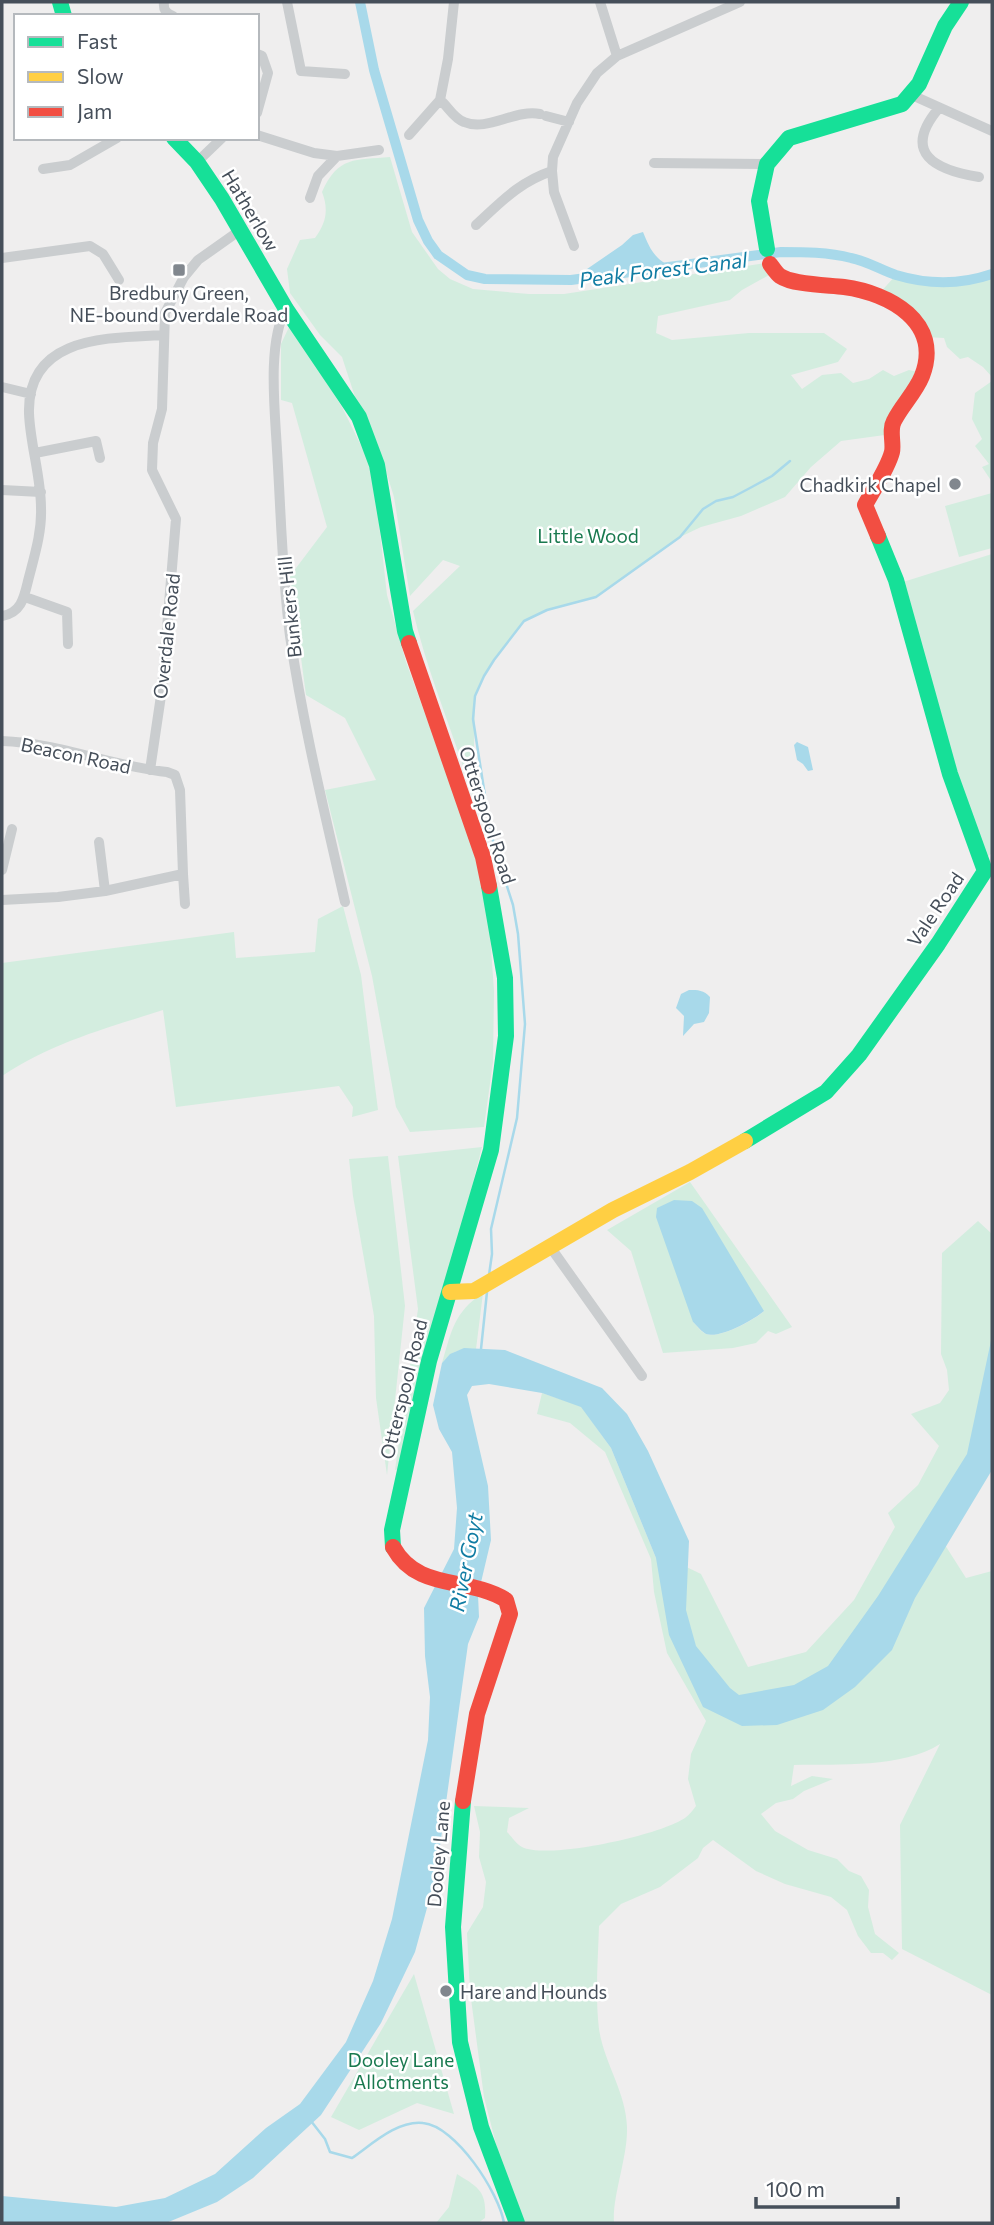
<svg xmlns="http://www.w3.org/2000/svg" width="994" height="2225" viewBox="0 0 994 2225" font-family="Commissioner,sans-serif">
<style>
.green{fill:#d3eddf;fill-rule:evenodd}
.water{fill:#a8d9ea}
.lines{fill:none;stroke-linecap:round;stroke-linejoin:round}
.stream{stroke:#a8d9ea;stroke-width:2.5}
.canal{stroke:#a8d9ea;stroke-width:10}
.street{stroke:#cacdcf;stroke-width:10}
.fast{stroke:#16e098;stroke-width:16}
.slow{stroke:#ffcf43;stroke-width:16}
.jam{stroke:#f24e42;stroke-width:16}
.poi-dot{fill:#81878e;stroke:#fff;stroke-width:2.5}
.labels{text-anchor:middle;dominant-baseline:central;stroke-width:5;stroke-linejoin:round;paint-order:stroke}
.street-label{font-size:19px;fill:#464f5a;stroke:#fff}
.poi-label{font-size:19px;fill:#464f5a;stroke:#fff}
.park-label{font-size:19px;fill:#19794f;stroke:#fff}
.water-label{font-size:21px;font-style:italic;fill:#107ca3;stroke:#fff}
</style>
<rect width="100%" height="100%" fill="#efeeee"/>
<path class="green" d="M390,157l22,75 26,37 12,10 23,10 56,5h35l202,-31 5,11 -29,16 -12,10 -72,16 -2,17 16,7 77,-7h75l23,16 -9,13 -47,13 11,14 20,-14 19,-2 12,10 16,-4 14,-9 11,6 15,-6 14,3 -31,61 -51,7 -30,26 -26,30 -44,19 -40,11 -21,10 -84,60 -49,13 -23,11 -30,39 -10,16 -9,20 -2,101c-19,-63 -45,-122 -60,-186l47,-45 -17,-6 -33,36 -16,-99 -17,-54 -20,-40 -15,-46 -22,-22 -30,-42 -3,-24 13,-29 15,-2c11,-15 14,-28 7,-46 16,-36 33,-32 68,-35z
M992,274v103l-9,-10 -15,-10 -8,2 -13,-12 -3,-9 -18,-1 -48,-42 18,-20c40,10 57,10 96,-1z
M290,325l52,82 31,63 14,125 19,67 68,185 14,58 6,86 -1,71 -9,65 -74,5 -14,-25 -24,-131 -47,-186 51,-10 -31,-62 -39,-23 -16,-119 37,-49 -35,-124 -11,-3v-56z
M992,381v101l-10,-15 7,-3 -14,-18 7,-7 -10,-20 3,-26z
M992,493v55l-33,9 -14,-51z
M992,554v299l-6,5 -39,-108 -44,-168z
M343,906l18,69 17,135 -26,7 1,-10 -14,-21 -163,21 -13,-97c-56,18 -112,33 -161,66v-113l232,-31 2,26 79,-6 3,-33z
M482,1147l-82,322 -5,1 23,-161 -20,-153z
M388,1156l17,150 -18,169 -11,-77 -2,-82 -21,-120 -4,-37z
M690,1182l102,145 -16,7 -8,-3 -12,12 -23,5 -70,5 -32,-102 -24,-21zM764,1311c-9,9 -45,28 -58,23 -5,-2 -9,-8 -13,-12z
M978,1221l14,13v200l-54,100 28,44 26,-7v424l-90,-46 -2,-124 40,-81c-37,24 -102,20 -146,21l-3,21 21,-10 21,3 -29,12 -11,8 -17,4 -15,11 14,17 33,19 29,9 12,12 12,5 8,14 -1,17 7,27 24,19 -7,7 -9,-7h-12l-13,-17 -11,-26 -16,-13 -46,-13 -29,-13 -43,-31 -10,8 -5,10 -38,29 -39,17 -22,22c-1,34 -4,69 0,103 5,34 27,63 28,98 1,30 -15,69 -13,96h-90l-26,-71 -14,-55 -14,-106 -3,-58 16,-26 3,-25 -7,-25 1,-25 -6,-26 55,2 -20,10 -2,14c5,5 9,12 15,15 27,13 138,-12 163,-29 4,-3 8,-8 11,-12l-8,-27 3,-25 15,-33 -39,-68 -13,-61 -3,-33 -46,-107 -35,-29 -33,-9 5,-21 39,13 30,42 45,110 18,3 27,13 47,93 58,-15 48,-52 41,-73 -7,-14 30,-28 21,-39 -28,-32 29,-11 9,-13 -2,-20 -6,-16 1,-101z
M483,1293l-7,56c-15,-1 -24,2 -34,14 9,-31 12,-51 41,-70z
M414,1974l40,140 -37,-11 -58,27 -28,-13z
M457,2174c21,13 30,17 28,44l-7,5h-42l13,-16z"/>
<path class="water" d="M643,232c7,17 11,26 28,35l-100,13 51,-35 11,-10z
M797,742l11,5 5,23 -5,1 -5,-7 -6,-4 -3,-15z
M689,990c9,0 15,0 21,7l-1,16 -5,9 -10,2 -11,12 1,-20 -8,-8 5,-14z
M674,1200l18,1 10,7 62,103c-10,9 -45,28 -58,23 -4,-2 -9,-8 -13,-12l-37,-105 1,-9z
M992,1336v134l-77,128 -23,52 -37,37 -32,23 -46,15 -35,1 -39,-19 -34,-72 -13,-77 -45,-110 -30,-41 -39,-14 -53,-9 -17,2 -5,9 21,91 3,54 -13,55 1,22 -11,27 -32,231 -21,77 -34,71 -60,92 -68,63 -36,24 -51,21h-164v-27l114,11 49,-9 50,-24 51,-46 34,-24 46,-62 27,-61 19,-62 36,-179 2,-43 -5,-41 -1,-48 30,-59 3,-41 -5,-56 -13,-23 -6,-24 9,-42 8,-9 14,-6 41,2 97,38 25,26 21,37 41,90 -3,69 10,36 34,42 9,7 55,-10 34,-19 50,-70 89,-142z"/>
<g class="lines">
<path class="stream" d="M489,1275l3,-21 -1,-25 26,-111 8,-94 -7,-90 -5,-29 -19,-59 -6,-31 -15,-96 2,-23 9,-20 10,-16 30,-39 23,-11 49,-13 84,-60 23,-28 13,-8 17,-4 17,-9 22,-12 18,-15
M481,1349l6,-57
M311,2121l14,18 5,13 22,6c19,-13 45,-38 71,-35 33,3 76,70 81,100"/>
<path class="canal" d="M360,2l14,68 44,150 10,21 10,14 29,20 18,4 86,1 210,-28c23,0 47,0 70,6 16,3 30,12 45,17 33,10 64,10 96,-1"/>
<path class="street" d="M164,2c-1,8 2,11 9,14
M287,2l14,69 44,3
M600,2l17,54
M257,54l5,2 6,17 -11,40
M914,96l78,35
M440,100c8,6 13,18 24,22 23,10 51,-13 76,-8
M939,108c-38,45 -4,62 40,69
M546,116l23,6
M257,135l57,18 23,3 42,-6
M409,135l31,-35 8,-41 6,-57
M197,162l25,-24
M654,163l113,1
M43,169l27,-4 47,-27
M310,198l8,-22 19,-20
M476,225c25,-23 43,-43 76,-54
M574,246l-20,-54 -2,-21 1,-14 24,-54 20,-30 20,-17 123,-54
M2,258l88,-12 13,8 16,26
M286,309c-19,33 -11,103 -9,141 4,62 5,125 13,186 13,89 35,178 55,266
M2,387l29,7
M35,453l61,-12 4,17
M2,490l39,2
M25,597l42,15 1,32
M2,616c19,-3 22,-18 26,-35 6,-24 14,-48 13,-73 0,-32 -11,-64 -12,-95 -2,-78 80,-75 134,-78
M2,741c56,2 109,25 165,31l8,3 5,15 3,84 -78,17 -47,6 -56,3
M150,770l12,-81 14,-170 -24,-49 1,-27 9,-34 3,-96 19,-36 14,-17 41,-29
M99,842l6,49
M2,870l10,-41
M183,874l2,30
M551,1248l91,128"/>
<path class="fast" d="M60,2l4,14
M174,138l23,24 25,37 64,110 73,108 18,48 28,166 4,12
M767,249l-8,-48 8,-37 22,-26 113,-34 17,-20 26,-58 16,-24
M745,1141l81,-49 33,-37 79,-111 47,-73 -35,-97 -54,-194 -18,-44
M393,1547l-1,-17 37,-169 62,-211 15,-114 -1,-58 -16,-92
M463,1801l-10,126 7,115 21,85 36,96"/>
<path class="slow" d="M450,1292l24,-1 139,-81 77,-38 55,-31"/>
<path class="jam" d="M770,264c3,4 7,10 10,12 13,9 48,9 64,11 45,6 99,35 78,89 -7,17 -20,29 -28,45 -5,9 0,22 -2,31 -4,16 -19,38 -27,53l13,31
M409,643l74,214 6,29
M393,1547c25,45 74,29 113,53l4,14 -33,100 -14,87"/>
</g>
<g class="poi-dot">
<rect x="172" y="263" width="14" height="14" rx="3.5"/>
<circle cx="955" cy="484" r="7"/>
<circle cx="446" cy="1991" r="7"/>
</g>
<g class="labels">
<g class="street-label">
<text transform="translate(251 210) rotate(59)">Hatherlow</text>
<text transform="translate(289 607) rotate(-96)">Bunkers Hill</text>
<text transform="translate(166 636) rotate(-84)">Overdale Road</text>
<text transform="translate(76 755) rotate(12)">Beacon Road</text>
<text transform="translate(488 815) rotate(72)">Otterspool Road</text>
<text transform="translate(935 909) rotate(-56)">Vale Road</text>
<text transform="translate(403 1389) rotate(-76)">Otterspool Road</text>
<text transform="translate(438 1854) rotate(-85)">Dooley Lane</text>
</g>
<g class="poi-label">
<text x="179" y="292">Bredbury Green,<tspan x="179" dy="22">NE-bound Overdale Road</tspan></text>
<text x="941" y="484" text-anchor="end">Chadkirk Chapel</text>
<text x="460" y="1991" text-anchor="start">Hare and Hounds</text>
</g>
<g class="park-label">
<text x="588" y="535">Little Wood</text>
<text x="401" y="2059">Dooley Lane<tspan x="401" dy="22">Allotments</tspan></text>
</g>
<g class="water-label">
<text transform="translate(663 269) rotate(-7)">Peak Forest Canal</text>
<text transform="translate(465 1562) rotate(-79)">River Goyt</text>
</g>
</g>
<rect width="994" height="2225" fill="none" stroke="#464f5a" stroke-width="7"/>
<rect x="14" y="14" width="245" height="126" fill="#ffffff" stroke="#b5b9bd" stroke-width="2"/>
<rect x="28" y="37" width="35" height="10" fill="#16e098" stroke="#b5b9bd" stroke-width="2"/>
<text x="77" y="49" font-size="21" fill="#464f5a">Fast</text>
<rect x="28" y="72" width="35" height="10" fill="#ffcf43" stroke="#b5b9bd" stroke-width="2"/>
<text x="77" y="84" font-size="21" fill="#464f5a">Slow</text>
<rect x="28" y="107" width="35" height="10" fill="#f24e42" stroke="#b5b9bd" stroke-width="2"/>
<text x="77" y="119" font-size="21" fill="#464f5a">Jam</text>
<path d="M756 2197v10h142v-10" fill="none" stroke="#464f5a" stroke-width="3.5"/>
<text x="766" y="2197" font-size="21" fill="#464f5a" stroke="#ffffff" stroke-width="5" paint-order="stroke">100 m</text>
</svg>
